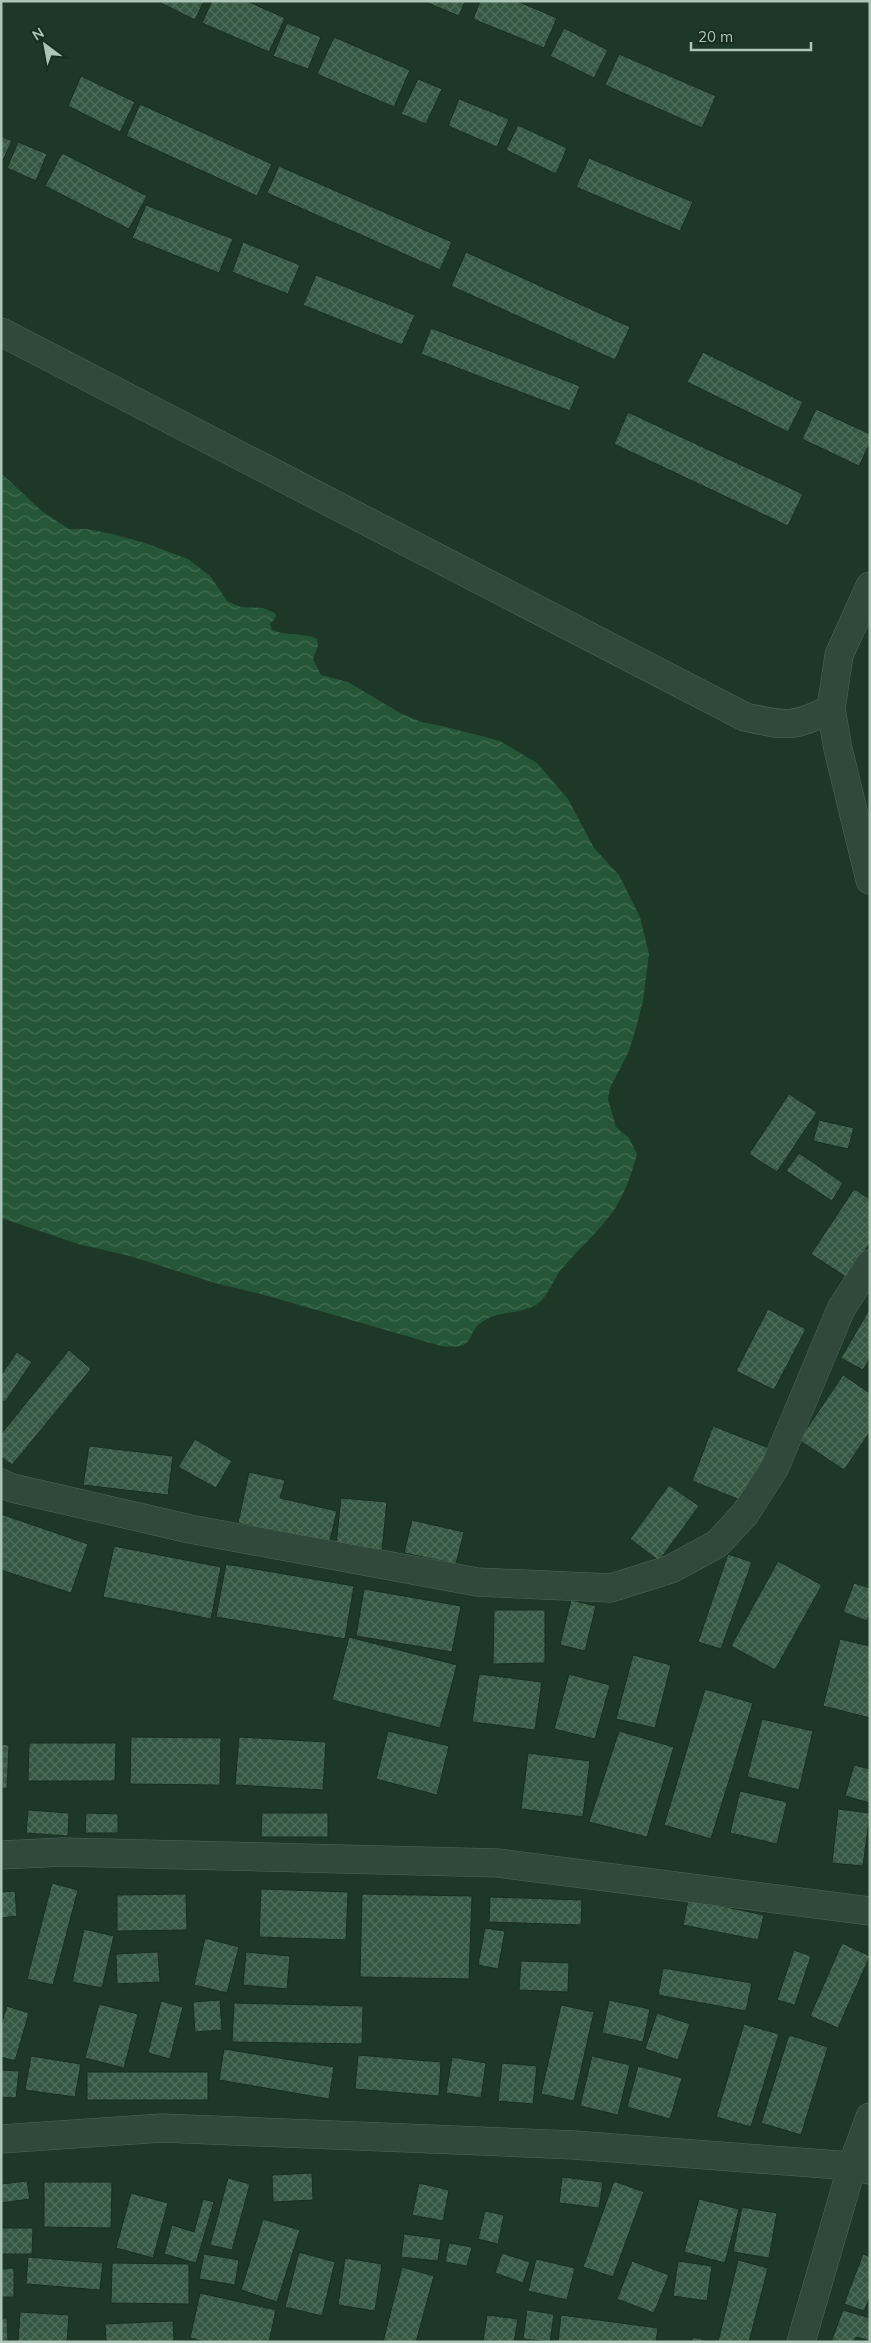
<svg xmlns="http://www.w3.org/2000/svg" width="871" height="2343" viewBox="0 0 871 2343" font-family="Mulish,sans-serif">
<style>
.water{fill:url(#water-waves)}
.building{fill:url(#building-cross-hatch);stroke:#192f21}
.lines{fill:none;stroke-linecap:round;stroke-linejoin:round}
.street-casing{stroke:#4e6758;stroke-width:29}
.street{stroke:#31493a;stroke-width:28}
</style>
<defs>
<pattern id="water-waves" width="16" height="10" patternUnits="userSpaceOnUse" patternTransform="scale(1.25)"><rect width="16" height="10" fill="#265638"/><path d="M0 5q4-4 8 0t8 0" fill="none" stroke="#436d53"/></pattern>
<pattern id="building-cross-hatch" width="8" height="8" patternUnits="userSpaceOnUse" patternTransform="scale(1.25)"><rect width="8" height="8" fill="#365742"/><path d="M0 0l8 8M0 8l8-8" fill="none" stroke="#506e5b"/></pattern>
</defs>
<rect width="100%" height="100%" fill="#1d3827"/>
<path class="water" d="M1,473l42,39 26,17h18l25,5 33,9 43,16 23,18 16,24 14,6 22,1 12,5 1,4 -6,7 2,6c14,6 30,2 45,9l1,7 -5,13 8,16 27,7 52,31 21,9 21,4 58,15 37,22 31,36 26,49 25,27 21,42 9,37 -6,47 -7,27 -7,23 -19,37 -2,11 8,28 13,11 8,16c-5,19 -12,39 -23,56 -15,22 -37,40 -54,61 -7,9 -13,28 -24,34 -16,9 -35,6 -51,15 -23,13 -4,30 -44,26l-173,-50 -53,-13 -85,-27 -52,-12 -77,-26z"/>
<path class="building" d="M157,1h47l-9,19z
M212,1h35l38,17 -16,34 -67,-29z
M423,1h42l-6,15z
M480,1h37l40,17 -13,30 -71,-29z
M287,23l34,14 -13,32 -35,-13z
M564,28l44,22 -14,28 -44,-22z
M334,37l76,33 -16,37 -77,-33z
M619,54l97,42 -14,32 -97,-43z
M81,76l54,26 -15,30 -52,-26z
M418,79l24,10 -16,35 -25,-10z
M459,99l50,20 -12,28 -49,-21z
M140,104l132,60 -15,32 -131,-60z
M518,125l49,23 -11,26 -50,-24z
M1,136l11,5 -11,23z
M18,142l29,12 -11,27 -29,-13z
M62,153l85,43 -18,33 -84,-43z
M589,158l104,44 -13,29 -104,-44z
M279,166l173,76 -12,28 -173,-77z
M146,205l87,34 -14,34 -87,-35z
M243,242l57,23 -12,29 -56,-22z
M466,252l164,75 -15,33 -164,-74z
M316,275l99,40 -13,30 -99,-40z
M431,328l149,58 -10,25 -149,-57z
M703,352l100,50 -15,30 -101,-50z
M816,409l54,25v9l-11,23 -57,-27z
M628,412l175,82 -15,32 -174,-82z
M789,1094l28,18 -40,60 -28,-18z
M819,1120l35,8 -6,21 -35,-8z
M799,1153l44,30 -11,18 -46,-30z
M854,1189l16,10v44l-24,34 -35,-23z
M870,1308v50l-7,12 -22,-12z
M768,1309l38,20 -32,61 -38,-19z
M69,1350l22,19 -79,96 -11,-8v-23z
M17,1352l15,10 -27,40 -4,-2v-25z
M843,1375l27,18v39l-26,38 -45,-30z
M713,1426l56,22 -21,55 -56,-22z
M195,1439l37,22 -16,27 -38,-21z
M89,1446l84,10 -5,39 -85,-10z
M249,1472l36,8 -5,18 57,13 -8,33 -91,-21z
M669,1485l30,21 -40,55 -29,-22z
M341,1498l46,4 -5,48 -46,-5z
M1,1514l87,30 -17,49 -70,-23z
M412,1520l52,12 -8,32 -52,-11z
M114,1546l107,21 -10,52 -108,-22z
M728,1554l24,8 -31,87 -23,-7z
M778,1561l44,24 -47,85 -44,-24z
M226,1564l128,22 -9,53 -129,-22z
M854,1583l16,5v25l-3,8 -24,-9z
M364,1589l97,17 -9,46 -96,-16z
M571,1600l25,6 -11,45 -25,-6z
M494,1610h51v53l-52,1z
M349,1637l108,28 -17,63 -108,-28z
M840,1639l30,7v72l-47,-12z
M633,1655l38,10 -16,63 -39,-9z
M479,1674l63,8 -7,48 -63,-8z
M569,1674l41,11 -15,54 -41,-10z
M705,1689l48,14 -42,136 -47,-14z
M762,1719l51,12 -14,59 -52,-13z
M388,1731l61,15 -12,49 -61,-16z
M619,1731l55,16 -27,90 -58,-15z
M131,1737l90,1 -1,47 -90,-1z
M239,1737l87,5 -3,48 -88,-5z
M29,1743h87l-1,38h-87z
M1,1744l8,1 -2,44 -6,-1z
M528,1753l62,8 -7,56 -62,-8z
M854,1765l16,4v34l-25,-7z
M740,1791l47,11 -10,42 -47,-11z
M838,1809l32,4 -7,53 -31,-3z
M28,1810l41,3 -1,23 -42,-3z
M86,1813l32,1v19h-33z
M262,1813h66v24h-67z
M52,1883l26,7 -25,95 -26,-6z
M261,1889l87,3 -2,48 -87,-3z
M15,1891l2,25 -16,2v-26z
M186,1894l1,36 -70,1v-36z
M362,1894l110,2 -3,83 -109,-2z
M490,1897l92,3 -1,25 -92,-3z
M688,1899l76,16 -6,25 -75,-15z
M485,1928l20,3 -7,38 -20,-4z
M84,1929l30,7 -12,52 -30,-6z
M205,1938l34,9 -12,46 -33,-8z
M842,1943l28,13 -32,72 -28,-12z
M794,1950l17,6 -16,49 -18,-5z
M158,1952l2,30 -43,2 -1,-30z
M246,1952l44,4 -3,33 -44,-4z
M521,1961l48,2 -1,29 -49,-2z
M663,1968l89,15 -6,28 -88,-16z
M220,2000l2,30 -27,2 -2,-30z
M609,2000l41,9 -7,33 -41,-9z
M161,2001l22,6 -13,52 -22,-6z
M234,2003l129,3 -1,38 -130,-2z
M99,2004l39,10 -14,54 -39,-10z
M561,2005l33,7 -20,89 -33,-7z
M7,2006l22,7 -14,48 -14,-4v-32z
M657,2013l33,11 -12,36 -33,-11z
M744,2024l35,10 -28,93 -35,-10z
M789,2035l39,12 -27,88 -40,-12z
M224,2049l110,18 -5,32 -110,-19z
M358,2055l83,7 -2,34 -84,-7z
M31,2056l50,8 -6,33 -50,-7z
M592,2056l38,9 -12,50 -38,-9z
M452,2057l34,6 -5,35 -35,-5z
M502,2063l35,3 -4,38 -35,-3z
M638,2066l44,12 -12,41 -43,-12z
M1,2070l18,1 -3,27 -15,-1z
M87,2072h121v28h-121z
M312,2173l1,27 -40,2 -1,-27z
M562,2177l41,5 -4,26 -40,-5z
M228,2178l22,6 -18,66 -22,-5z
M27,2181l3,18 -29,4v-19z
M614,2181l30,11 -31,85 -30,-10z
M44,2182h68l-1,46 -67,-1z
M419,2183l30,7 -6,31 -31,-6z
M131,2193l37,10 -15,55 -37,-10z
M203,2199l11,3 -18,61 -32,-9 8,-29 22,7z
M699,2199l40,10 -14,54 -41,-11z
M742,2207l35,6 -8,45 -36,-6z
M485,2211l19,4 -6,29 -20,-5z
M263,2219l37,11 -23,72 -36,-12z
M1,2228h32l-1,26h-31z
M404,2234l37,5 -3,22 -37,-4z
M449,2243l23,4 -5,19 -22,-4z
M299,2252l36,10 -13,54 -37,-9z
M502,2253l28,9 -7,21 -28,-10z
M204,2254l35,6 -4,25 -36,-6z
M863,2254l7,3v40l-6,14 -20,-7z
M28,2257l75,6 -3,27 -74,-6z
M345,2258l37,6 -7,47 -37,-6z
M536,2259l39,9 -8,32 -39,-9z
M738,2260l30,8 -19,74h-31z
M632,2261l37,14 -15,38 -37,-14z
M678,2261l34,5 -5,35 -34,-5z
M112,2263l77,1v40l-78,-1z
M402,2267l32,9 -18,66h-33z
M14,2268v29h-13v-28z
M200,2293l76,17 -7,32h-63l-16,-4z
M527,2310l27,4 -4,28 -27,-3z
M843,2310l27,8v23l-14,-4 -2,5h-23z
M20,2312l49,3 -2,27h-49z
M487,2315l31,4 -4,23 -31,-1z
M561,2315l97,13 -2,14h-98z
M1,2318h6l1,24h-7z
M173,2321l1,21h-68l-1,-18z
M693,2337l20,5h-22z"/>
<g class="lines">
<g class="street-casing">
<path id="street" d="M1,332l744,385c42,9 47,11 86,-8
M870,586l-31,69 -8,54 7,40 32,131
M1,1483l11,5 178,41 287,53 134,6 60,-19 46,-25 28,-30 30,-47 66,-158 29,-45
M1,1855l63,-3 434,11 372,48
M1,2139l161,-11 412,17 278,21 18,4
M801,2342l51,-176 18,-49"/>
</g>
<use href="#street" class="street"/>
</g>
<rect width="871" height="2343" fill="none" stroke="#abc6b6" stroke-width="5"/>
<g transform="translate(45 45) rotate(328)" stroke="#172d1f" stroke-width="4" paint-order="stroke">
<path d="M0-4L9 19L0 12L-9 19Z" fill="#abc6b6"/>
<text y="-8" font-size="14" font-weight="bold" text-anchor="middle" fill="#abc6b6">N</text>
</g>
<path d="M691 42v8h120v-8" fill="none" stroke="#abc6b6" stroke-width="2.5"/>
<text x="698" y="42" font-size="15" fill="#abc6b6" stroke="#172d1f" stroke-width="4" paint-order="stroke">20 m</text>
</svg>
